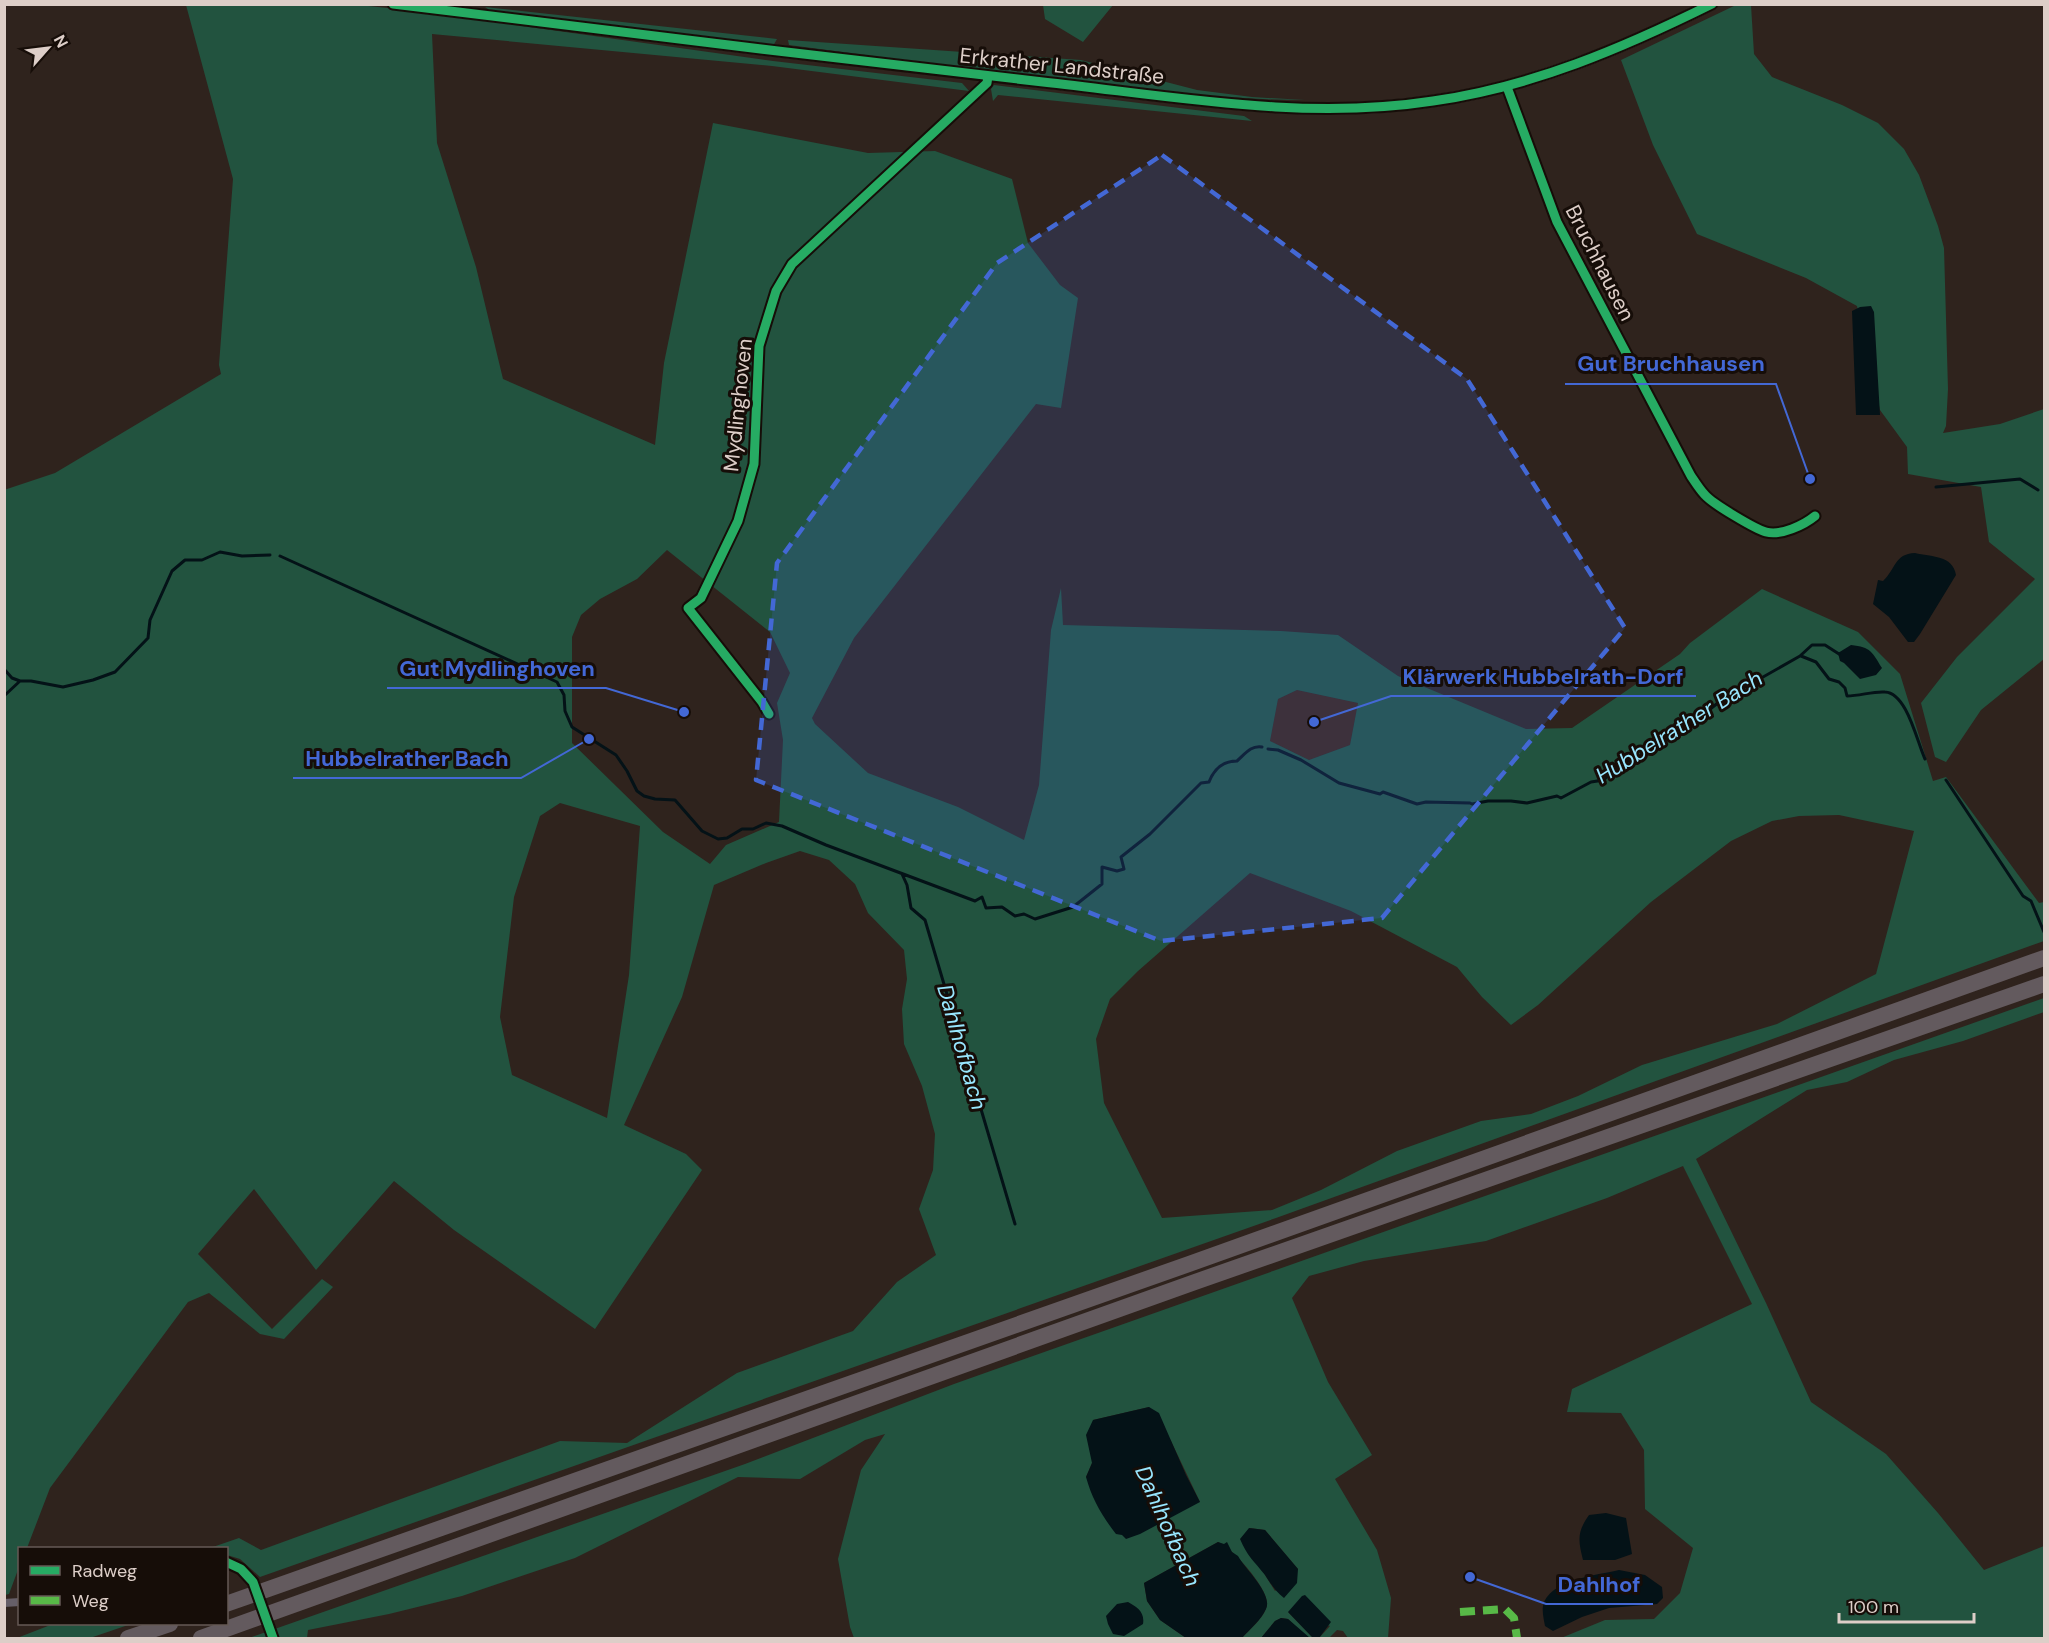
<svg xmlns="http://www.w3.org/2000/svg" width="2049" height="1643" viewBox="0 0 2049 1643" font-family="'DM Sans',sans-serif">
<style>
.built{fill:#3d2316}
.green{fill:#22533f;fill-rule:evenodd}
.water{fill:#041217}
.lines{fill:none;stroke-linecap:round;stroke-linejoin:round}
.stream{stroke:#041217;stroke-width:3}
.street{stroke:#665f68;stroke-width:8}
.secondary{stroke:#6a6169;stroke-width:12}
.highway{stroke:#635a5e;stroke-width:16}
.quiet{stroke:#58b947;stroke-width:8;stroke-dasharray:15 8;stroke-linecap:butt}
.cycleway-casing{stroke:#160d08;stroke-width:13}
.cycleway{stroke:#26ab63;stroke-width:9}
.marked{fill:#4368d5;fill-opacity:0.2;stroke:#4368d5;stroke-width:4.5;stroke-dasharray:12 8;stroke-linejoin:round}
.labels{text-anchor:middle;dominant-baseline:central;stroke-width:6;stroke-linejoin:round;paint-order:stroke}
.street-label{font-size:21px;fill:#ddcec8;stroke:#160d08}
.water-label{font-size:22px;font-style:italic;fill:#98e6fe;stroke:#160d08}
.leader{fill:none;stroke:#4368d5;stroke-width:2}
.callout-dot{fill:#4368d5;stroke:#160d08;stroke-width:2}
.callout-label{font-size:22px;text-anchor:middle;font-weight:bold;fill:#4368d5;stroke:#160d08;stroke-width:6;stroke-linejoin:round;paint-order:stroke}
</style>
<rect width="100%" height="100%" fill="#2f231d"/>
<path class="built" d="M1297,690l61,13 -8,42 -41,15 -39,-19 8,-42z"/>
<path class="green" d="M186,5h173l57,6 357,50 189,22 7,8 -197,-25 -340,-32 5,109 39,124 27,112 152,66 9,-82 49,-240 155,30 67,-2 77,28 16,64 32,42 18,13 -17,110 -25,-4 -182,234 -42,80 3,6 53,49 90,34 66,33 15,-55 12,-155 10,-42 2,37 218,6 57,4 60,41 128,53 46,-1 108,-74 10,-11 72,-54 96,43 42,42 33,107 13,-4 93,126 5,-1v39l-768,277 -1016,359 -20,-18 -13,-4 -1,-7h-16l29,-10 22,12 299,-109 67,2 110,-70 116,-42 44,-49 39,-27 -17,-46 14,-39 2,-36 -13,-48 -18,-42 -2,-35 5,-30 -3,-29 -36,-37 -13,-29 -26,-24 -29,-9 -34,12 -52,22 -32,112 -58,128 62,29 16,16 -107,159 -141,-99 -60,-49 -78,89 -62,-81 -56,65 74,75 50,-50 11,8 -49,52 -24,-5 -51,-41 -21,9 -138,186 -23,60h-7l-1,19 -10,27 -4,1 -1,-1105 51,-17 166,-99 -2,-9 14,-186zM667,550l103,82 20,41 -13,30 6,37 -4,82 -53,23 -16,19 -47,-32 -91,-89v-106l9,-22 19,-16 37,-20zM1297,690l61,13 -8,42 -41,15 -39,-19 8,-42zM560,803l80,23 -11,149 -22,143 -95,-43 -12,-58 14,-120 26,-81zM1839,815l75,16 -38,143 -99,50 -135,41 -64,31 -47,18 -50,7 -84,30 -76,39 -49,20 -110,8 -58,-115 -8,-64 14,-40 28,-28 112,-98 101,38 106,56 25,30 29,28 27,-20 113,-103 80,-61 41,-20 27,-5z
M1043,5v-1l70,1 -30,37 -38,-23z
M1736,5h15l3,49 18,23 70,28 36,18 26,26 15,26 19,51 6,22 4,141 -2,37 -3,7 57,-9 44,-15v250l-63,51 -35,52 -11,-5 -14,-54 36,-46 78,-78 -46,-37 -8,-55 -73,-13 -1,-27 -27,-37 -23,-104 -51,-28 -109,-44 -44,-89 -32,-85z
M485,7l292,32 -4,7 -282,-35z
M788,40l293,20 116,30 55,7 53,3c-76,0 -151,-10 -227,-19 -96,-11 -193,-23 -289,-36z
M994,85l250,31 8,5 -254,-26 -5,6 -2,-12z
M2044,998v14l-81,29 -69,19 -47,22 -40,8 -111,69 70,144 45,99 75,52 52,59 46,57 60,-24v92h-483l44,-18 49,-1 26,-26 13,-45 -48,-39 -1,-59 -23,-37 -54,-1 5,-23 180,-85 -69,-138 -76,32 -121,43 -122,20 -55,15 -17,22 36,84 44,73 -37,24 42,71 14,48 -3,40h-40l-5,-7 -6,-1 -8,8h-10l11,-12 -42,-14 25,26h-5l-20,-19 -7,-1 -6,3 -14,17h-19c8,-9 23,-21 25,-33 3,-15 -36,-59 -49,-63l-74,41 3,18 13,19 26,18h-332l-4,-11 -12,-68 23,-89 24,-36 -20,6 -65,39 -62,-2 -163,81 -113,38 -73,18 -81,16 -1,8h-58l496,-174 209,-80zM1149,1407l22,34 29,61 -114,-25 6,-14 1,-43zM1250,1528l15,2 33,39 -23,22 -10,-16z
M53,1624h78l-41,14h-73z"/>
<path class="water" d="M1871,306l3,6 6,103h-24l-4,-104 8,-4z
M1915,553c16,4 38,2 41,22l-36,59 -6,8h-6l-19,-25 -16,-13 5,-24 5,1c13,-12 11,-27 32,-28z
M1851,645c20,2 21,7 31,23l-6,7 -16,4 -16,-16 -4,-2 -2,-8z
M1149,1407l10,6 27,62 14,27 -60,32 -14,5 -4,-4 -6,-1c-14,-18 -24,-35 -30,-57l6,-14 -6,-28 7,-15z
M1606,1513l20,5 6,36 -17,6h-32c-5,-20 -6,-28 6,-45z
M1249,1528l16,2 33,39 -1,14 -13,15c-9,-7 -13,-14 -19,-23 -11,-14 -18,-19 -25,-36z
M1218,1542l6,2 3,-2 5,10 6,4c7,13 35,38 28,53 -5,11 -16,20 -24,29h-56l-26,-18 -13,-19 -3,-18z
M1619,1570l26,5 17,12 1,11 -6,6 -48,4 -27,9 -29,14 -8,-5c-1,-6 -3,-14 -2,-20 5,-26 55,-31 76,-36z
M1305,1595l26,27 -12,16h-6l-25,-26 14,-16z
M1128,1602c9,5 17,10 15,22l-19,12 -11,-2 -5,-10 -2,-8 11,-12z
M1281,1618l7,1 22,19h-49l14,-17z"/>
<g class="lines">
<path class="stream" d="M1936,487l84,-8 18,11
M280,556l277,126 7,13 1,16 7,16 44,28 11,16 10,20 7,5 11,3 20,1 27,31 16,8 9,-1 15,-9h11l13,-6 16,3 44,19 149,56 7,-4 4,11 16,-1 13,9 9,-2 11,5 38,-12 29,-23v-17l15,4 7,-2 -3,-12 29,-23 51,-51 8,-1c5,-13 14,-21 28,-21 8,-7 14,-16 25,-14
M1801,656l15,6 13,17 10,3 6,6 2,8c13,0 26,-5 38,-4 22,1 32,50 40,67
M4,669l8,9 8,3
M4,696l16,-15h11l32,6 30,-7 22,-8 33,-34 2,-18 22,-49 13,-11h17l18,-8 22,4 28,-1
M1268,749l10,1 23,10 38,23 41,11 3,-2 34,12 9,-2 44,1 2,1 16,-3h23l16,2 30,-7 4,2 30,-16 13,-2 11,-14 27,-11 -1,-6 32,-14 4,-5 12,-4 30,-24 81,-46 12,-11h13l14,9
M1946,780l77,116 8,5 13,31
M902,874l5,11 4,23 14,12 90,304
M1164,1517l21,46"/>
<path class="street" d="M1507,87l50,135 134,254c4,6 9,14 14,19 8,9 50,34 61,37 15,4 38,-7 49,-16
M769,714l-7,-12 -74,-94 13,-10 37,-77 16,-57 5,-118 17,-55 16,-27 195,-181 1,-7
M226,1562l15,7 12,13 20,56
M4,1603l16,-1"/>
<path class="secondary" d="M393,4c217,26 433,54 650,78 129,14 261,39 390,19 99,-14 190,-53 279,-97"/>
<path class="highway" d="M226,1604l963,-340 855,-306
M128,1638l42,-14
M201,1638l994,-356 849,-298"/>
<path class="quiet" d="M1460,1612l45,-3 9,9 3,20"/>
<g class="cycleway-casing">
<path id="cycleway" d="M393,4c217,26 433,54 650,78 129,14 261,39 390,19 99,-14 190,-53 279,-97
M1507,87l50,135 134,254c4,6 9,14 14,19 8,9 50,34 61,37 15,4 38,-7 49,-16
M769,714l-7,-12 -74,-94 13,-10 37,-77 16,-57 5,-118 17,-55 16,-27 195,-181 1,-7
M226,1562l15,7 12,13 20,56"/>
</g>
<use href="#cycleway" class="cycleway"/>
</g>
<path class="marked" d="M1162,155l305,224 158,249 -243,290 -221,23 -405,-161 21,-217 220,-300z"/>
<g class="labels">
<g class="street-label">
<text transform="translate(1062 66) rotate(6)">Erkrather Landstraße</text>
<text transform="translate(1600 263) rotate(63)">Bruchhausen</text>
<text transform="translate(738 405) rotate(-84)">Mydlinghoven</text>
</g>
<g class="water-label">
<text transform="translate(1679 727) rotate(-32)">Hubbelrather Bach</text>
<text transform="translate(962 1047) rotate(74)">Dahlhofbach</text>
<text transform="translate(1168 1526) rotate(66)">Dahlhofbach</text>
</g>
</g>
<path class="leader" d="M1810 479L1776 384H1565M684 712L606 688H387M1314 722L1391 696H1696M589 739L521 778H293M1470 1577L1546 1604H1653"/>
<g class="callout-dot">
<circle cx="1810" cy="479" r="6"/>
<circle cx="684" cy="712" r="6"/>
<circle cx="1314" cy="722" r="6"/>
<circle cx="589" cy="739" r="6"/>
<circle cx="1470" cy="1577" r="6"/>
</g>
<g class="callout-label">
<text x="1671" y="371">Gut Bruchhausen</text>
<text x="497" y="676">Gut Mydlinghoven</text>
<text x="1543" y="684">Klärwerk Hubbelrath-Dorf</text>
<text x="407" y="766">Hubbelrather Bach</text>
<text x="1599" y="1592">Dahlhof</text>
</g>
<rect width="2049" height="1643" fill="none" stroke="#ddcec8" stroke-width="12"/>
<rect x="18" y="1547" width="210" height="78" fill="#160d08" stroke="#665a55" stroke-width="1.5"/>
<rect x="30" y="1566" width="30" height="9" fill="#26ab63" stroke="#665a55" stroke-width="1.5"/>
<text x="72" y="1577" font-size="18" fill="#ddcec8">Radweg</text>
<rect x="30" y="1596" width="30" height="9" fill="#58b947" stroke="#665a55" stroke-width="1.5"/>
<text x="72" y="1607" font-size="18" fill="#ddcec8">Weg</text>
<g transform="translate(48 48) rotate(62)" stroke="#160d08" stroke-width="4.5" paint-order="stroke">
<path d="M0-4.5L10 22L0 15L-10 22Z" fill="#ddcec8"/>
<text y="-9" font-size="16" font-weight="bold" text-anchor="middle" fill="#ddcec8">N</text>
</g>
<path d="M1839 1613v9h135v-9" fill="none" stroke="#ddcec8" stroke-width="3"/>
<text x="1848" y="1613" font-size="18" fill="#ddcec8" stroke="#160d08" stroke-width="4.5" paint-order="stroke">100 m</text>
</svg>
